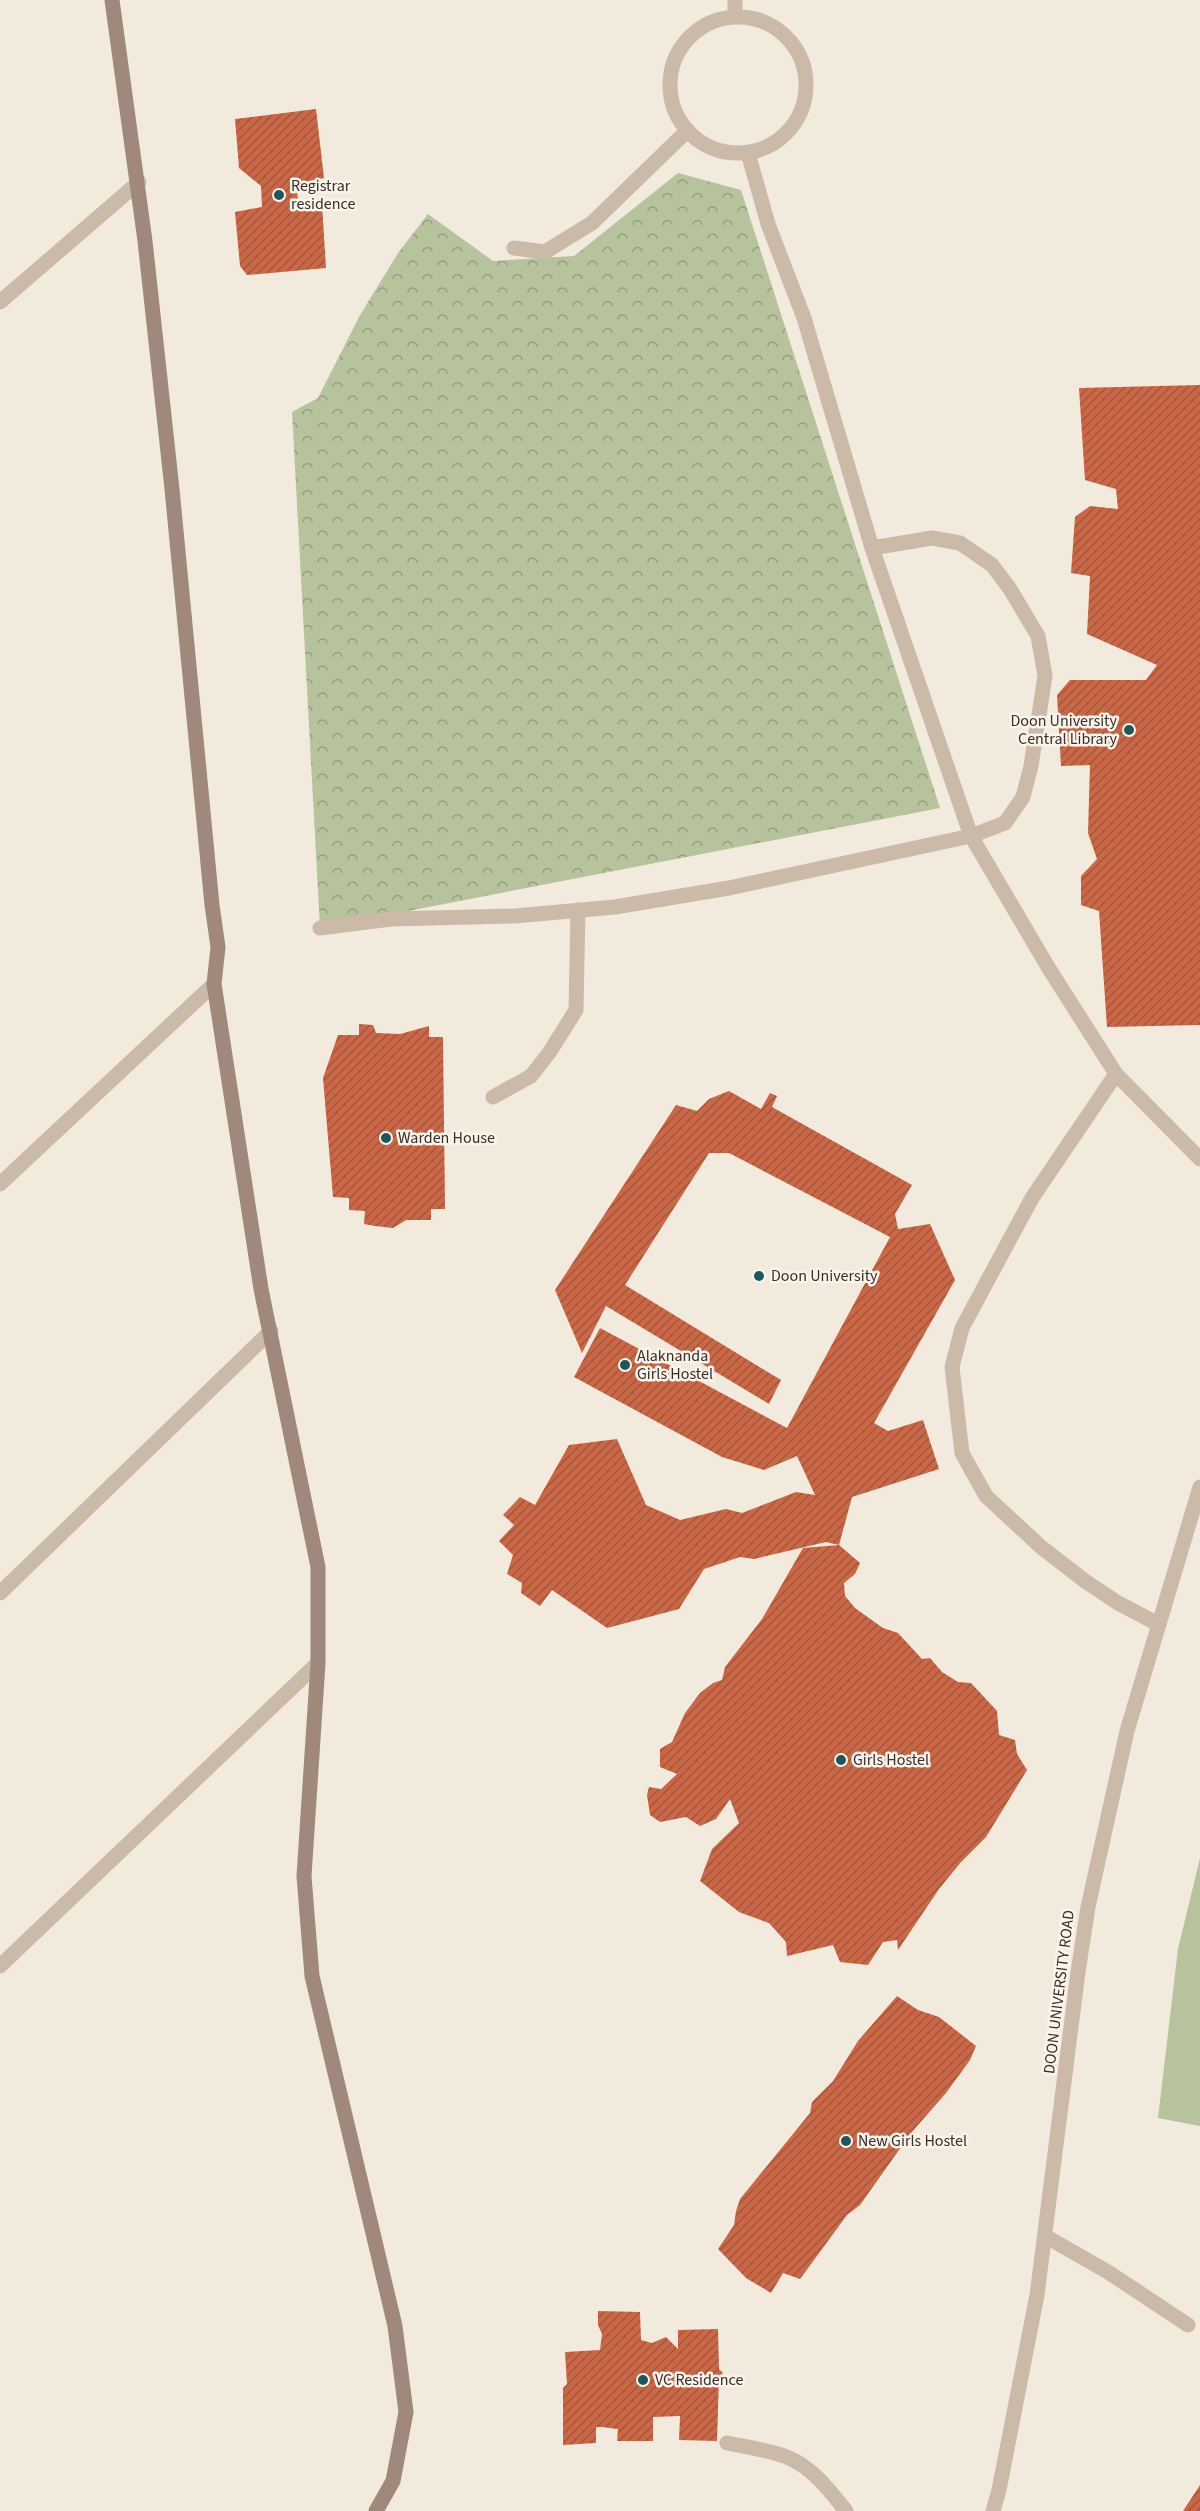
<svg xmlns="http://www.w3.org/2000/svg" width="1200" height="2511" viewBox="0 0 1200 2511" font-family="'Source Sans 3',sans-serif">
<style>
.forest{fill:url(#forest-crowns)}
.green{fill:#b6c39d}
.building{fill:url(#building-hatch)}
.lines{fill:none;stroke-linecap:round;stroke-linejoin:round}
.service{stroke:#ccbaa9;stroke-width:15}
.minor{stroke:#ccbaa9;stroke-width:15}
.secondary{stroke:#a0897a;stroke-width:15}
.poi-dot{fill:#1d575d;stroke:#fbf4eb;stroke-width:2}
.labels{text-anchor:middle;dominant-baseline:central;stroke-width:5;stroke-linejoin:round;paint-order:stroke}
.poi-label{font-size:16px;fill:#392e29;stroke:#fbf4eb;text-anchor:start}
.street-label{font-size:16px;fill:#392e29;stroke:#fbf4eb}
</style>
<defs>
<pattern id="forest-crowns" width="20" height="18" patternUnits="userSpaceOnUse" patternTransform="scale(1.5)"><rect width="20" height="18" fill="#b6c39d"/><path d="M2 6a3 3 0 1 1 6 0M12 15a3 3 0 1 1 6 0" fill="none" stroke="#959f80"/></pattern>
<pattern id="building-hatch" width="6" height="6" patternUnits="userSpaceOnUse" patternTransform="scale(1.5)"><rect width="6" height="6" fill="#ca6746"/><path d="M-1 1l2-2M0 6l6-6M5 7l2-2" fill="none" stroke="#a5553a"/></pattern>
</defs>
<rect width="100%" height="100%" fill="#f3eade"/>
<path class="forest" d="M678,173l63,17 199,618 -620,120 -28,-516 26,-14 41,-81 39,-64 30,-39 65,47 81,-5z"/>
<path class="green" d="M1200,1858v268l-42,-8 20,-169z"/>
<path class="building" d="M316,109l8,69 -27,6 1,23 24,-3 4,64 -79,7 -7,-9 -5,-54 27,-5 -1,-21 -22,-18 -4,-49z
M1200,385v640l-93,2 -8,-116 -18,-6v-29l16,-17 -9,-26 2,-68 -29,1 -4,-71 13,-15h76l11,-15 -70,-31 3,-58 -19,-3 4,-56 15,-11 28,3 -2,-20 -31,-9 -6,-92z
M359,1024l14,1 3,8 24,1 29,-8v11h14l2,172h-14v11h-25l-13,8 -18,-2 -11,-2 1,-13 -16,-1v-12l-16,-1 -10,-119 15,-43h21z
M729,1091l32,18 9,-16 7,3 -5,11 140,78 -17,29 3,15 32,-5 25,56 -81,143 14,8 35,-11 16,49 -87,28 -13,48 -13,-3 -72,17 -14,-2 -36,12 -25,40 -72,19 -55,-38 -12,16 -19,-13 1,-10 -15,-9 6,-19 -14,-14 15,-16 -11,-10 17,-18 15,8 34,-60 48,-6 29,66 34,15 46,-11 16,4 54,-21 19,3 -18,-39 -33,14 -42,-13 -148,-80 26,-49 187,100 103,-191 -161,-84h-20l-84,132 156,95 -12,24 -163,-98 -24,47 -27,-63 121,-185 21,6 12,-12z
M839,1545l21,18 -5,11 -11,9 1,13 10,12 28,20 15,5 24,26 8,-1 12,14 16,10 13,1 26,28 2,24 16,5 2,14 10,16 -41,67 -25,25 -22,27 -41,61 -1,-10 -14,2 -15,23 -28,-3 -7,-17 -46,11 -1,-14 -17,-19 -30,-11 -39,-31 12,-32 27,-26 -9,-24 -14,20 -16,7 -14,-9 -26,5 -10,-7 -3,-20 2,-8 12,2 16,-15 -17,-7v-18l12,-7 13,-29 15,-20 13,-10 9,-3 3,-13 37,-48 41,-71z
M897,1996l21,14 21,7 37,29 -6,14 -24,33 -35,40 -51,72 -13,10 -47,64 -17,-6 -12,20 -25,-15 -28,-29 16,-24 2,-14 4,-12 70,-86 2,-11 21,-21 25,-40z
M598,2311l42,1 1,28 11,3 14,-6 12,12v-19l40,-1 1,40 4,4 -4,4 -2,64 -38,-1 1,-24 -27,1v24h-36l1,-12 -16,-2h-6v16l-33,2v-57l4,-4 -2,-32 35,-2 2,-16 -4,-9z
M1200,2485v26h-17z"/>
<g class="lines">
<path class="service" d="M735,16v-16
M670 85a68 68 0 1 1 136 0a68 68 0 1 1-136 0Z
M748,153l20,71 36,94 68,230 99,288 77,131 68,107 84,85
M514,248l31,4 47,-29 95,-92
M320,928l71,-9 124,-3 100,-9 114,-19 242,-52 34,-13 18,-26 8,-31 14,-90 -7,-40 -28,-47 -18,-24 -32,-22 -28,-5 -60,10
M1116,1074l-84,124 -70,130 -10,39 10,86 24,43 55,51 44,34 33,22 40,21
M493,1097l38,-21 18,-23 27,-43 2,-100
M1045,2236l63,36 80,53
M727,2443c19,4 41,7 60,14 25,10 43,34 59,54
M993,2511l6,-21 38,-195 41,-323 10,-65 39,-176 73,-244"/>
<path class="minor" d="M0,302l139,-120
M0,1184l214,-200
M0,1593l271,-262
M0,1966l318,-303"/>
<path class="secondary" d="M112,0l33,241 27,248 40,416 6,42 -4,37 47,305 57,278v96l-14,213 8,100 83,350 11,86 -13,69 -17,30"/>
</g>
<g class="poi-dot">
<circle cx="279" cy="195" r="6"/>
<circle cx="1129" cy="730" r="6"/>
<circle cx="386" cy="1138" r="6"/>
<circle cx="759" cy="1276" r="6"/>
<circle cx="625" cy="1365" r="6"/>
<circle cx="841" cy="1760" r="6"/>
<circle cx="846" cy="2141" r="6"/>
<circle cx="643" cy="2380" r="6"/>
</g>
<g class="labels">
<g class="poi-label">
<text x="291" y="186">Registrar<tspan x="291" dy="18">residence</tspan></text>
<text x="1117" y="721" text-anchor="end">Doon University<tspan x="1117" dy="18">Central Library</tspan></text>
<text x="398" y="1138">Warden House</text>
<text x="771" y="1276">Doon University</text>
<text x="637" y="1356">Alaknanda<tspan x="637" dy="18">Girls Hostel</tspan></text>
<text x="853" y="1760">Girls Hostel</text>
<text x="858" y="2141">New Girls Hostel</text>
<text x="655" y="2380">VC Residence</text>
</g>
<g class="street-label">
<text transform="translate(1059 1992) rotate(-83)">DOON UNIVERSITY ROAD</text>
</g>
</g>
</svg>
